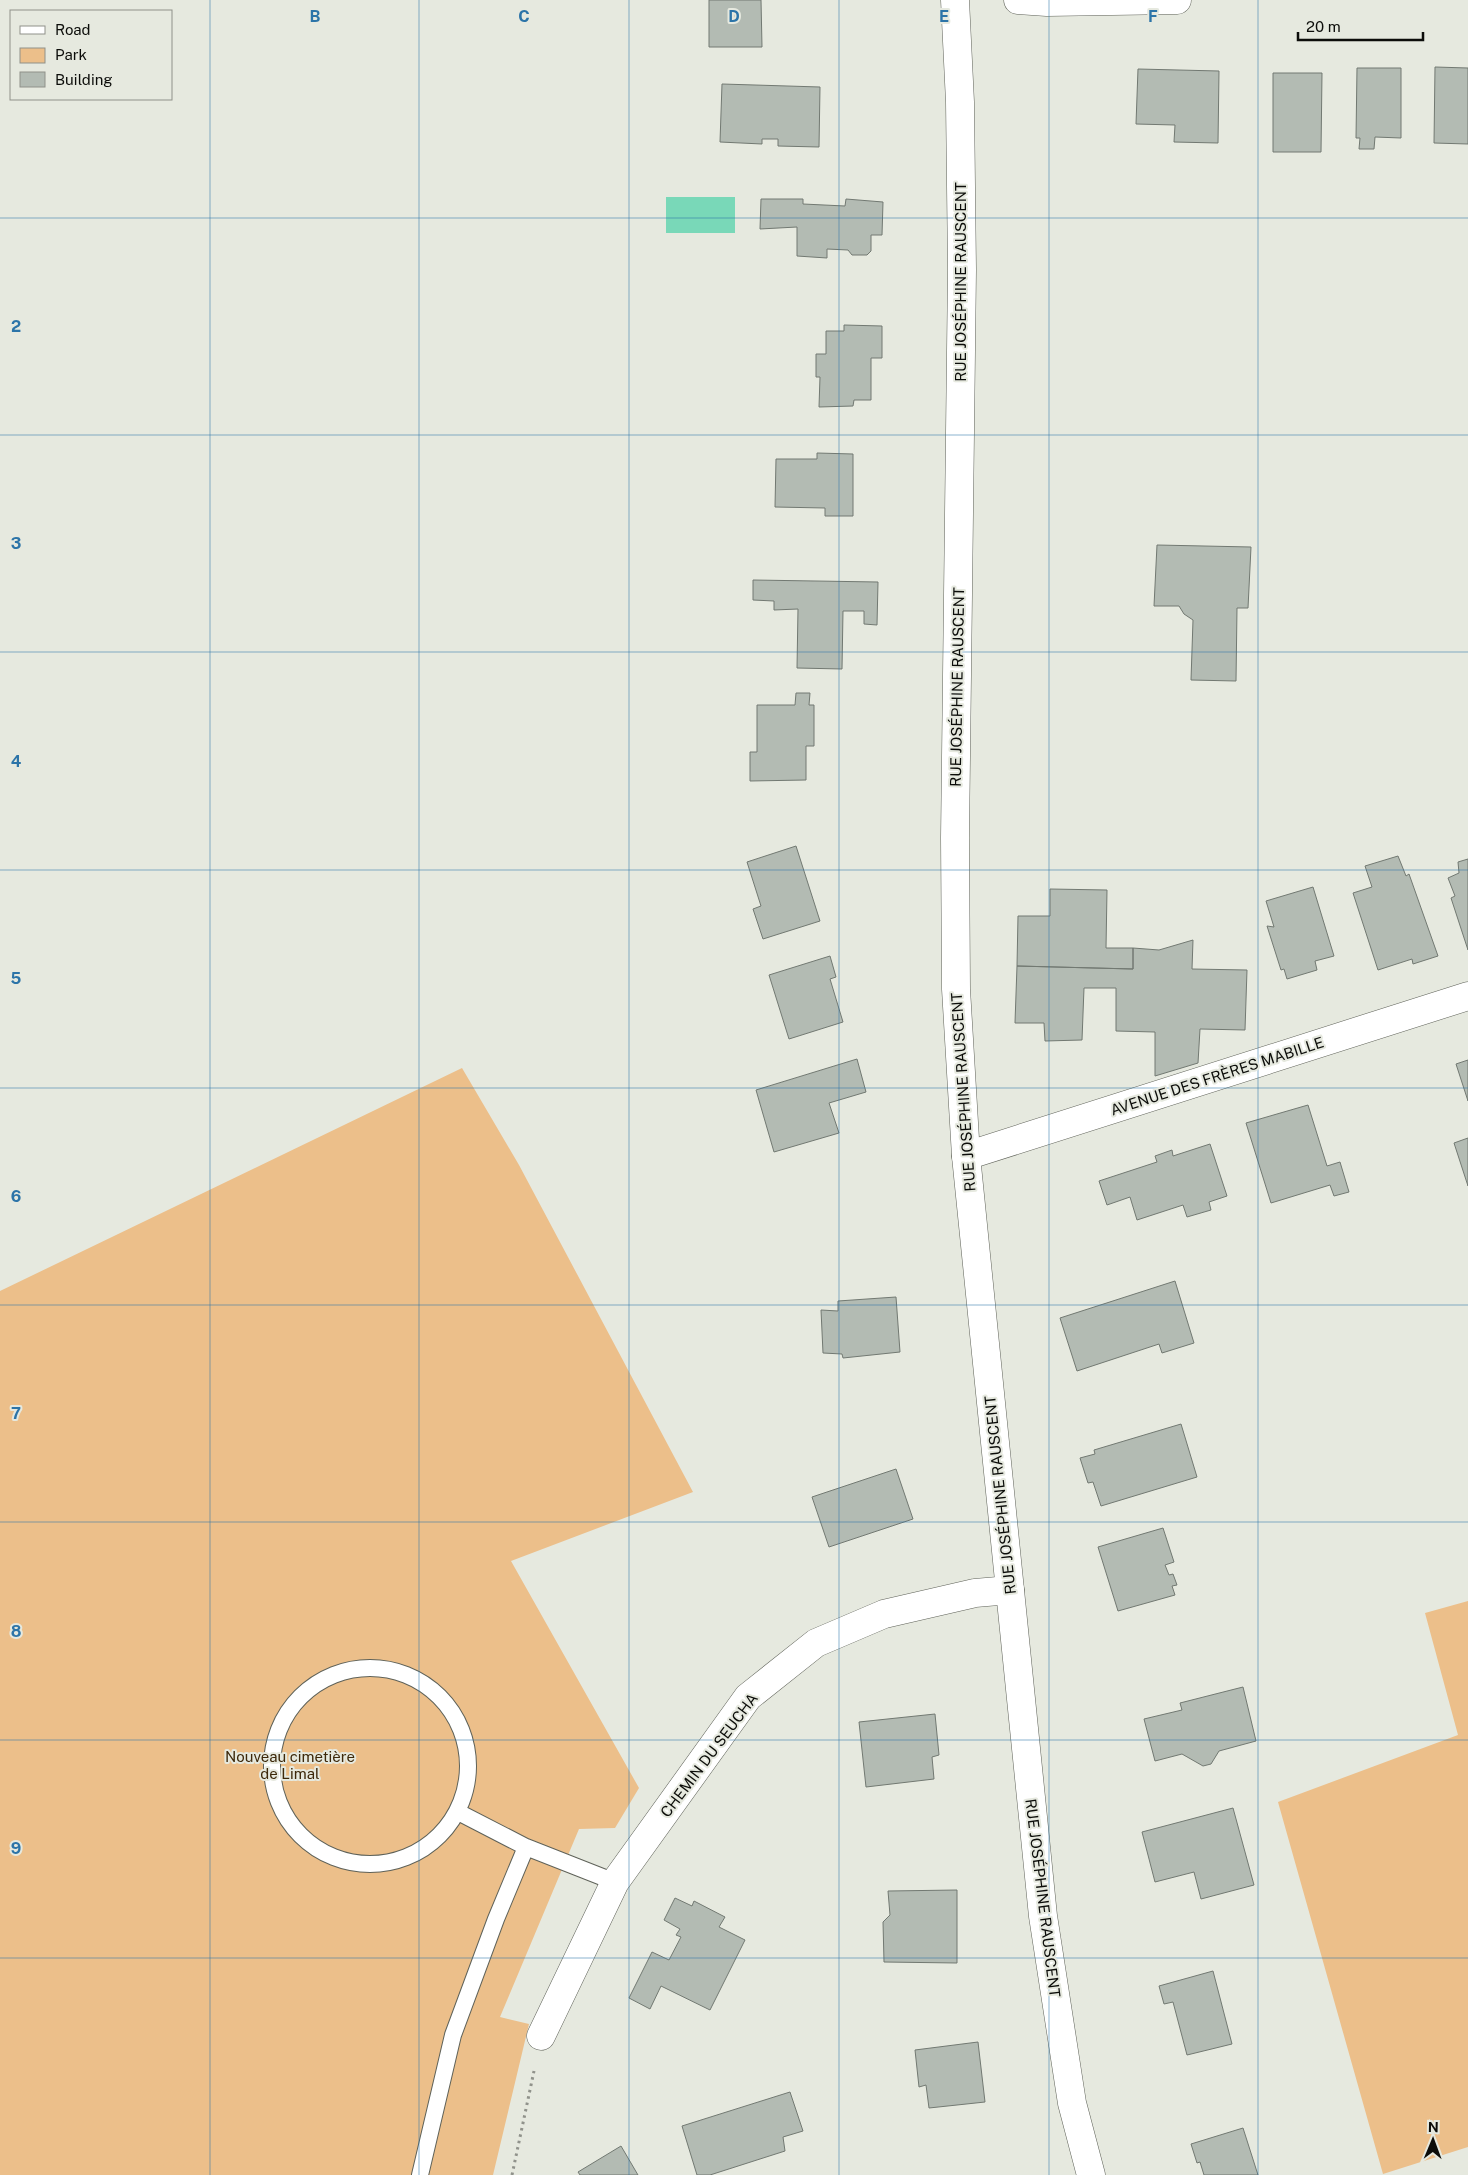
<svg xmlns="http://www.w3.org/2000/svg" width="1468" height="2175" viewBox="0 0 1468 2175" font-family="'Public Sans',sans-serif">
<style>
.green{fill:#ecbf8a}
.water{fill:#79d8b8}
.building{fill:#b3bbb3;stroke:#727972}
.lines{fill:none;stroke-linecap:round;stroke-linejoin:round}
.lane-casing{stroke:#5f6259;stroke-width:18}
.street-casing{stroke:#5f6259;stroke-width:29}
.secondary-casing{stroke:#5f6259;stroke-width:29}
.path{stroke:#90928b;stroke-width:3;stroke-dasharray:2.5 4;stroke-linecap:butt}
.lane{stroke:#fff;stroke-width:16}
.street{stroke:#fff;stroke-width:28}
.secondary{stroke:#fff;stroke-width:28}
.grid{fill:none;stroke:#2c74a8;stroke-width:1;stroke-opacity:0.55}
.labels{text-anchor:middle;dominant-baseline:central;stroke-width:4;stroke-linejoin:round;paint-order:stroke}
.street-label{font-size:15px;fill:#0c0d0a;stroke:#e6e9df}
.park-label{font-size:15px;fill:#3d280a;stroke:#e6e9df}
.grid-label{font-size:16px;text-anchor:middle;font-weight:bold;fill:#2c74a8;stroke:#e6e9df;stroke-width:4;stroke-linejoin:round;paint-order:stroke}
</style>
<rect width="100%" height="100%" fill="#e6e9df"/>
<path class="green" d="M462,1068l57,97 174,327 -182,69 128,227 -24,40 -36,1 -79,188 29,7 -36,151h-493v-884z
M1468,1601v546l-85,27 -105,-372 180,-67 -33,-122z"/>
<path class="water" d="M666,197h69v36h-69z"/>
<path class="building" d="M709,0h52l1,47h-53z
M1435,67l33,1v76l-34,-1z
M1357,68h44v70l-26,-1 -1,12h-15l1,-11h-4z
M1138,69l81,2 -1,72 -44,-1 1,-17 -39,-1z
M1273,73h49l-1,79h-48z
M722,84l98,3 -1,60 -41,-1v-7h-16v5l-42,-2z
M761,199h42v5l42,2 1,-7 37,3 -1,33h-11v16l-4,4h-15l-4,-5 -21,-1v9l-30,-2v-29l-37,2z
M844,325l38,1v32h-11v42h-17l-1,6 -34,1 1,-30h-4v-23h10v-23h18z
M817,453l36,1v62h-28v-8l-50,-1 1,-48h41z
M1157,545l94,2 -3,61h-11l-1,73 -45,-1 2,-60 -9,-6 -5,-8h-25z
M753,580l125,2 -1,43 -13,-1v-13h-21l-1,58 -45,-1 1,-59 -24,1v-9l-21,-1z
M796,693h14l-1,12h5v41h-8v34l-56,1v-29h7v-47h38z
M796,846l24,75 -57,18 -10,-30 8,-3 -14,-44z
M1398,856l8,20 3,-2 29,82 -25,8 -1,-5 -34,11 -25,-77 19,-6 -7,-21z
M1468,859v91l-17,-52 4,-2 -7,-18 11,-5 -1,-11z
M1313,887l21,69 -19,5 2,9 -30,9 -3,-10 -3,1 -14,-44 7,1 -8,-26z
M1050,889l57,1 -1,58h27v21l-116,-3 1,-50h32z
M1193,940l-1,29 55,1 -2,60 -45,-1 -2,34 -43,13v-44l-39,-1v-43h-32l-2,52 -37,1 -1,-18h-29l2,-57 116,3v-21l26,2z
M830,956l6,21 -6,2 13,43 -54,17 -20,-64z
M857,1059l9,33 -37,11 10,30 -65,19 -18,-62z
M1468,1060v41l-12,-37z
M1308,1105l19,61 13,-4 9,30 -15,4 -4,-11 -59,18 -25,-80z
M1468,1138v48l-14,-43z
M1210,1144l17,52 -18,6 2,8 -24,7 -4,-12 -46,15 -7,-23 -23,8 -8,-24 58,-19 -2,-6 17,-6 1,6z
M1175,1281l19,62 -32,10 -3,-9 -82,27 -17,-53z
M896,1297l4,55 -57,6 -1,-4 -19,-1 -2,-43 17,1v-10z
M1181,1424l16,53 -96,29 -8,-24 -5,1 -8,-25 15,-4 -1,-4z
M896,1469l17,50 -84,28 -17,-50z
M1163,1528l11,34 -9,3 4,10 4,-1 4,11 -5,1 3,9 -57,16 -20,-64z
M1243,1687l13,54 -37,10 -8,13 -8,2 -21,-12 -27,7 -11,-42 38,-9 -2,-7z
M935,1714l4,41 -7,2 2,22 -68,8 -7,-65z
M1233,1808l21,77 -53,14 -7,-27 -39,10 -13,-50z
M957,1890v73l-73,-1 -1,-40 7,-7 -2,-24z
M675,1898l17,8 2,-5 31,16 -6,10 26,13 -35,70 -49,-24 -11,23 -21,-11 23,-46 17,8 12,-23 -5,-2 4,-6 -16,-9z
M1213,1971l19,73 -45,11 -14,-53 -9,2 -5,-18z
M978,2042l7,60 -56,6 -3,-23 -7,2 -4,-37z
M790,2092l13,39 -20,6 2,14 -75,24h-13l-15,-49z
M1243,2128l15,47h-54l-4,-13 -3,1 -6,-19z
M621,2146l17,29h-58l-2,-3z"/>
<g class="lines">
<g class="lane-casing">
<path id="lane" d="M272 1766a98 98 0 1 1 196 0a98 98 0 1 1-196 0Z
M458,1812l68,35 89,35
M420,2175l33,-140 43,-116 30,-72"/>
</g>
<g class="street-casing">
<path id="street" d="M1018,0l29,2 130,-2
M966,1156l502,-160
M541,2036l74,-154 133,-185 68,-54 68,-29 91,-21 35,-3"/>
</g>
<g class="secondary-casing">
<path id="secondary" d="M955,0l5,102 2,168 -7,568 1,151 10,167 77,760 29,187 19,72"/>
</g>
<path class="path" d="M512,2175l22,-104"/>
<use href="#lane" class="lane"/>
<use href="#street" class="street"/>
<use href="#secondary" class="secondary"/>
</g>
<path class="grid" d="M210,0v2175M419,0v2175M629,0v2175M839,0v2175M1049,0v2175M1258,0v2175M0,218h1468M0,435h1468M0,652h1468M0,870h1468M0,1088h1468M0,1305h1468M0,1522h1468M0,1740h1468M0,1958h1468"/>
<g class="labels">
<g class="street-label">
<text transform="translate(960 282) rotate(-90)">RUE JOSÉPHINE RAUSCENT</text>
<text transform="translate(957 687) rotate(-89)">RUE JOSÉPHINE RAUSCENT</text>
<text transform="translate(1217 1076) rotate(-18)">AVENUE DES FRÈRES MABILLE</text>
<text transform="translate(963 1092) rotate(-94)">RUE JOSÉPHINE RAUSCENT</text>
<text transform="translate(1000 1495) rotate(-96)">RUE JOSÉPHINE RAUSCENT</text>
<text transform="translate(709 1755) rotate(-53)">CHEMIN DU SEUCHA</text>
<text transform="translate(1043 1898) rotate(83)">RUE JOSÉPHINE RAUSCENT</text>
</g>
<g class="park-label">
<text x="290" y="1756">Nouveau cimetière<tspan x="290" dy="17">de Limal</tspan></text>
</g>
</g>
<g class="grid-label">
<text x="315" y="22">B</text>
<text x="524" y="22">C</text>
<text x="734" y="22">D</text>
<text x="944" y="22">E</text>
<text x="1153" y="22">F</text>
<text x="16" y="332">2</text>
<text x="16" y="549">3</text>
<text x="16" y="767">4</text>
<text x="16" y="984">5</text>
<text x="16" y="1202">6</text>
<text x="16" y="1419">7</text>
<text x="16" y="1637">8</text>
<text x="16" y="1854">9</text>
</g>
<rect x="10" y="10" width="162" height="90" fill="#e6e9df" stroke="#8f918a"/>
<rect x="20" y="26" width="25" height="8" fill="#ffffff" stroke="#8f918a"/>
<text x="55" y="35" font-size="15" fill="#0c0d0a">Road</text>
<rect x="20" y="48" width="25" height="15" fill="#ecbf8a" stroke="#8f918a"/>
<text x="55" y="60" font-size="15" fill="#0c0d0a">Park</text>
<rect x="20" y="72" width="25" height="15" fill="#b3bbb3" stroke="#8f918a"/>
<text x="55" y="85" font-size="15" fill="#0c0d0a">Building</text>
<g transform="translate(1433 2140) rotate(1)" stroke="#e6e9df" stroke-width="4" paint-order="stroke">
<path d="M0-4L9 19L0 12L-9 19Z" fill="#0c0d0a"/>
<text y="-8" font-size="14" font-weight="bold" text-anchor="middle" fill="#0c0d0a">N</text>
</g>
<path d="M1298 32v8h125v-8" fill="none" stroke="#0c0d0a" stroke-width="2.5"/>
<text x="1306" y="32" font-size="15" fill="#0c0d0a" stroke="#e6e9df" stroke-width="4" paint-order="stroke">20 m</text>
</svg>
